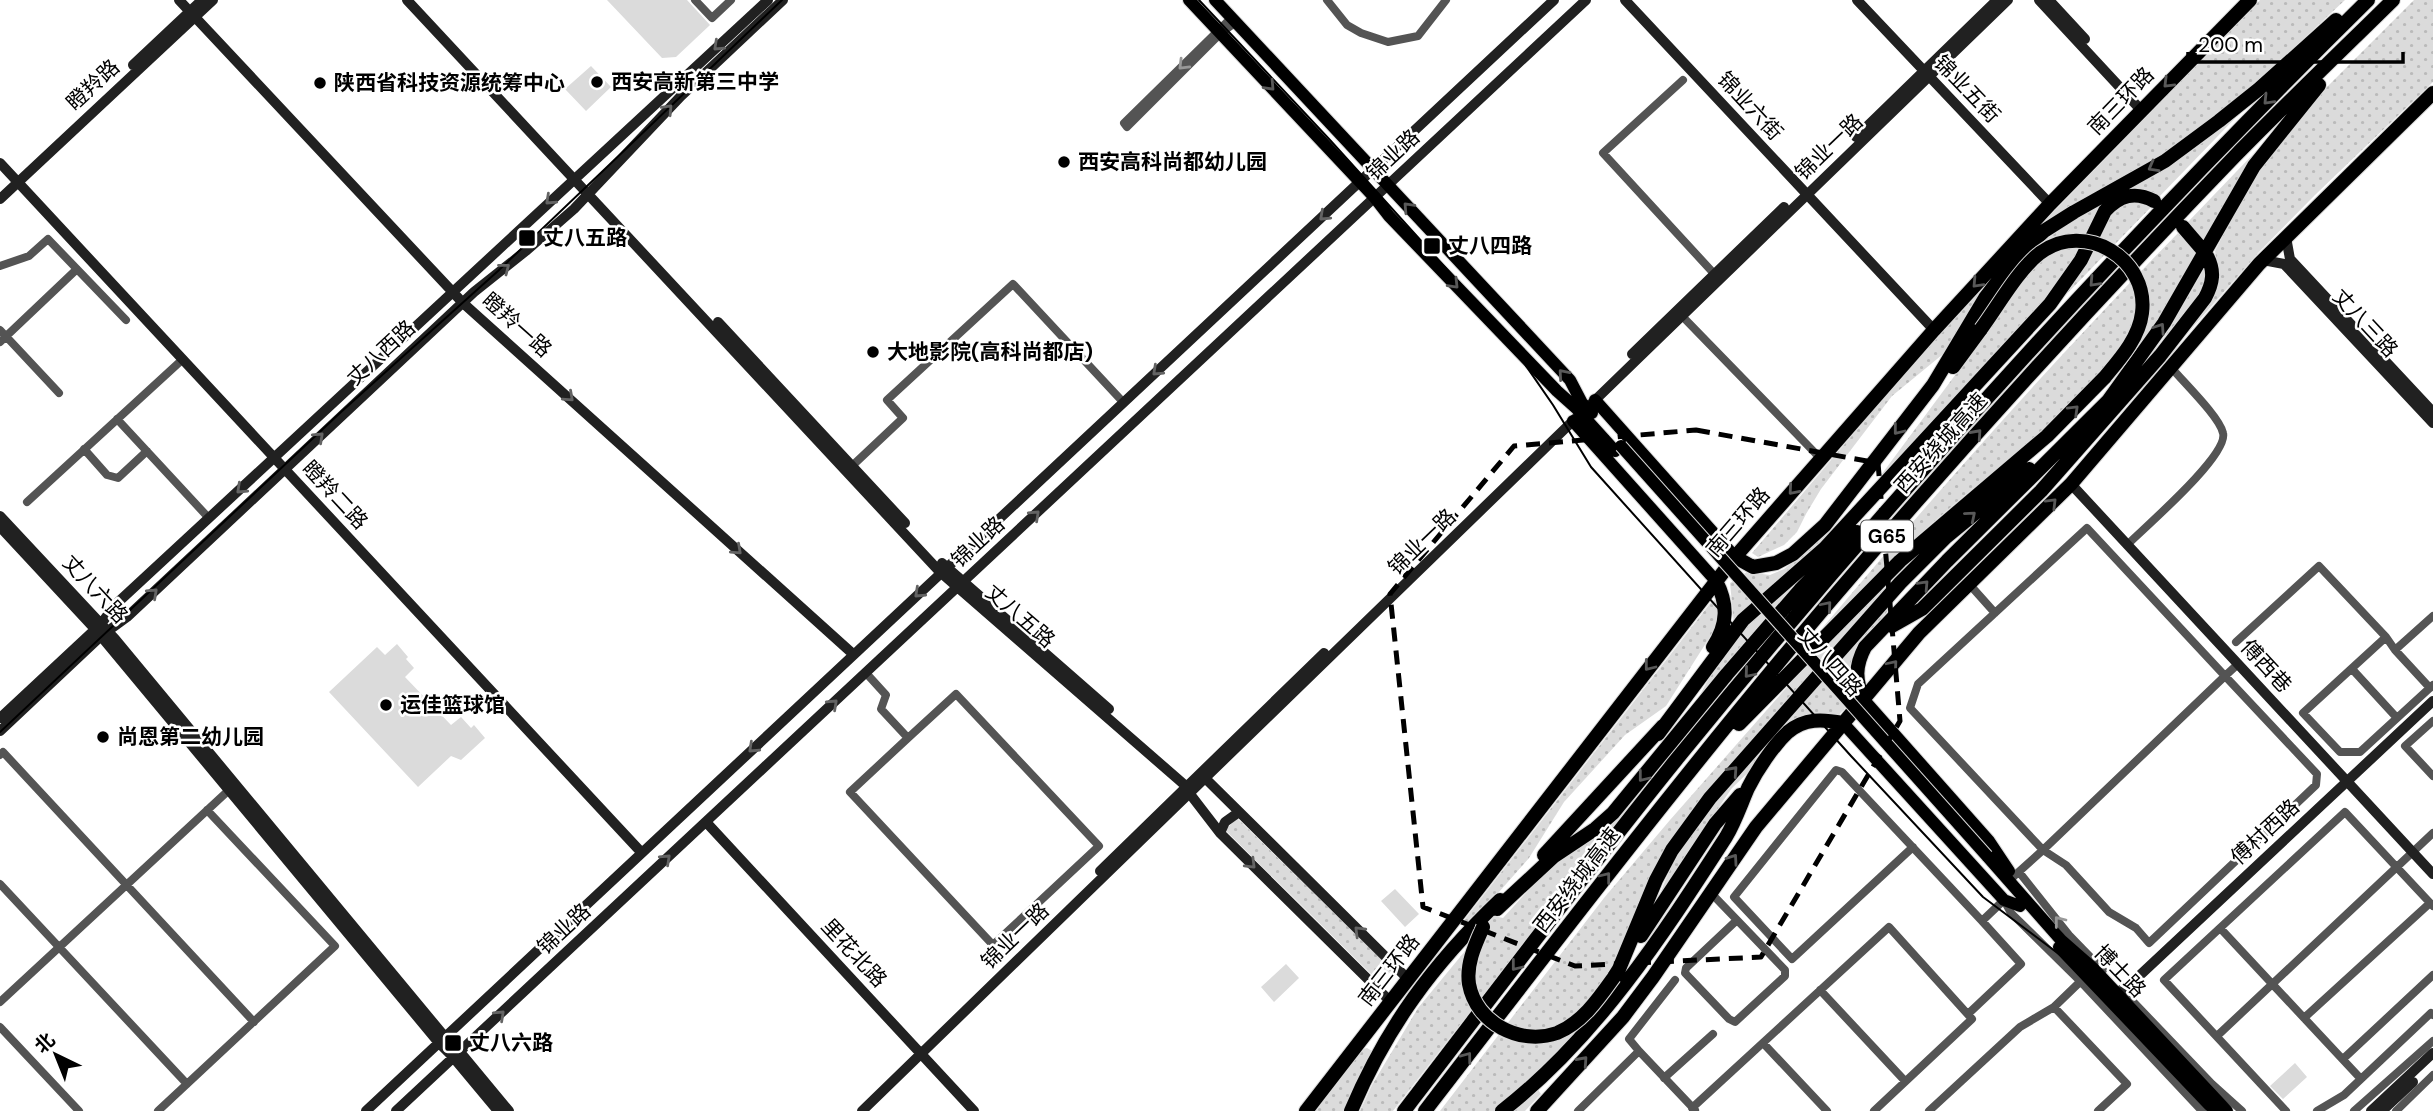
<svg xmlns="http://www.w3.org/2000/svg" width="2433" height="1111" viewBox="0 0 2433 1111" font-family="'DM Sans','Noto Sans SC',sans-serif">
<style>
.grass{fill:url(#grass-dots)}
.garden{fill:#dbdbdb}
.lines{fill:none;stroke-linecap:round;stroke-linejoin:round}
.primary-casing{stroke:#dbdbdb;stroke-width:14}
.highway-casing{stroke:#dbdbdb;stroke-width:16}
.street{stroke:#545454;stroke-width:8}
.secondary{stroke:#212121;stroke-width:10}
.primary{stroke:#000;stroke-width:12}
.highway{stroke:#000;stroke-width:14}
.tram{stroke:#000;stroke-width:2}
.primary-bridge-casing{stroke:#dbdbdb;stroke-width:14;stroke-linecap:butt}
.highway-bridge-casing{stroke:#dbdbdb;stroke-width:16;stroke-linecap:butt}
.primary-bridge{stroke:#000;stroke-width:12}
.highway-bridge{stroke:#000;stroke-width:14}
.oneway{stroke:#646464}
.oneway2{stroke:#989898}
.oneway3{stroke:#595959}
.marked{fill:none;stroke:#000;stroke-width:5;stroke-dasharray:14 9;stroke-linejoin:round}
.poi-dot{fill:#000;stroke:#fff;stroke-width:2.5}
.labels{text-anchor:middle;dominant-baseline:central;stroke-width:5;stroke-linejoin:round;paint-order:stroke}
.shield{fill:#fff;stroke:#4c4c4c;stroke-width:2}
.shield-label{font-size:19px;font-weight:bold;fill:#000}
.poi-label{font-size:21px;font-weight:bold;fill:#000;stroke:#fff;text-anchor:start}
.street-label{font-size:21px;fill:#000;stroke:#fff}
</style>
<defs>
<pattern id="grass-dots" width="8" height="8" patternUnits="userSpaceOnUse" patternTransform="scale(1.75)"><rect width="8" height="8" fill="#dbdbdb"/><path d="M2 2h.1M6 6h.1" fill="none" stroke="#bababa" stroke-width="1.8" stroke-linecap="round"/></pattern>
</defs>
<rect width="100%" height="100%" fill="#fff"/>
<path class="grass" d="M2260,0h85l-102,95 -55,44 -166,105z
M2414,0h19v82l-118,113 -56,57 -87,99 46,-77 -3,-23 34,-66 65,-85z
M2244,109l-86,89 -33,-8z
M2260,147l-54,95 -19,-19z
M2127,200l28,3 -100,103 55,-95z
M2105,204l-49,87 -186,199 117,-158 -39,18 -56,46 -71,93 -15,25 -9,18 -13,13 -26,12 -6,-4 176,-207 68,-74 16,-15 39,-21 39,-27z
M2180,231l20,20 -21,41 -57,81 -9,-9c-58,63 -128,112 -192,169 -45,40 -85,86 -127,129 123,-148 251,-293 386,-431z
M2207,264v23l-55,71z
M1837,526l-2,5 -101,93 -4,-41 17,-11 23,3 14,-6z
M1945,527l-257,293 -74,174 -82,87 9,13 -16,17h-85l164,-213 66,-78 154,-175 57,-58z
M1814,565l-117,135 26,-47 21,-27z
M1899,595l-20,28 -20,21 -7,41 3,12 -17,19 -18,-3 -15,2 -13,7 -35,42 -25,24 -39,57 -36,59c20,-70 79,-125 125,-177 39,-44 78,-88 117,-132z
M1718,599v24l-5,9 -47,74 -41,29 -61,67 -35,56 -61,69 -6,-4 250,-322z
M1638,796l-245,315h-33l12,-26 46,-77 76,-92 9,2 40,-44 66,-49z
M1237,818l155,152 -12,13 -155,-153z
M1367,1048l5,3 -25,60h-32l48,-62z"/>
<path class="garden" d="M607,0h80l23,25 -34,32 -14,1z
M591,66l20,21 -25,24 -21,-22z
M397,644l11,13 -2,2 8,9 -9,9 46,48 10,-8 10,11 3,-3 11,13 -24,22 -10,-4 -33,31 -89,-95 48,-45 8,8z
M1395,889l24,25 -14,13 -24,-26z
M1286,964l13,14 -25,24 -13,-15z
M2295,1063l12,14 -24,22 -13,-13z"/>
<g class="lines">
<g class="primary-casing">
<path id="primary" d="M1189,0l186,198 14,18 168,175 19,17 39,43
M1215,0l355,380 12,23 10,10
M1595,400l140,157
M1573,421l143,160
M1864,700l125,141 20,30
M1843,723l161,177 16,6
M1987,856l74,84 33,29 133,142
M2059,947l156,164"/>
</g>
<g class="highway-casing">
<path id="highway" d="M2183,227l18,21
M1953,367l28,-38
M1735,557l18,10 23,-4 17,-9 32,-29 108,-140 52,-87 32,-42 27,-25 30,-19 91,-51 54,-40 40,-32 77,-69
M1892,626l30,-17 119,-118 119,-135 45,-58c8,-15 10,-27 2,-42
M1713,647c15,-23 15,-43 3,-66
M1864,700c-9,-20 -9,-34 1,-53l82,-86 161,-160 56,-78 90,-157 65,-81
M1739,724l161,-163 147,-125 58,-59
M1658,734l85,-114 82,-72 225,-244 31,-44 24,-49c15,-16 30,-20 49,-10
M1544,855l119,-129
M1497,909l56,-52 42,-28 18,-16 114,-139 73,-84 57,-58
M1641,936l74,-112 25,-29
M1614,977l5,-8 37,-89 16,-30 38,-52 190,-215 46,-46 83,-68
M1306,1111l429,-554 199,-227 116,-126 200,-204
M1351,1111c36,-85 82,-147 149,-211
M1404,1111c90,-117 179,-236 272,-351 217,-266 448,-519 692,-760
M1425,1111c133,-173 265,-345 406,-511 130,-152 265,-300 404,-444 52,-53 105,-104 158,-156
M1502,1111c94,-73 160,-175 224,-274 9,-15 15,-33 22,-49 9,-18 25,-42 40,-56 17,-14 34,-13 55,-9
M1537,1111l86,-94 30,-40 103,-150 163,-194 152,-149 188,-220 174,-171"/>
</g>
<path class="street" d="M695,0l17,18 19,-18
M1327,0l20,25 14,8 27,9 30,-6 28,-36
M1232,17l-108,106 3,4 94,-94 15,-11
M1683,80l-80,73 115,125
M0,266l29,-10 19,-17 78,81
M1682,316l138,142
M0,330l59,63
M0,342l77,-73
M117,419l89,96
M84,449l23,26 11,3 29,-27
M852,466l51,-48 -16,-18 126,-116 110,118
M27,502l156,-143
M2087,528l138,148 -182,174 -133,-142 8,-24z
M2127,545c18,-18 102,-90 96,-112 -4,-17 -41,-52 -53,-67
M1970,585l25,28
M2386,637l-83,76 37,39h20l73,-67
M2236,642l83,-76 67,71 9,13 35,38
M2395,650l38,-34
M2352,669l45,49
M866,673l20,22 -5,14 27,29 48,-44 143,152 -106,99 -143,-153 58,-54
M2433,721l-28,25 28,30
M0,755l3,-3 251,270
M1913,847l-121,112 -58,-62 102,-127 6,2 140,149 22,-21 7,13 70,69 121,129
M2019,872l50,63 34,35
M2013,877l30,-27 23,15 43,47 27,16 13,15 167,-158 1,-11 -92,-98 13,-12
M0,884l187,200
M1710,892l27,28 -51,48 -1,5 44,46 6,3 50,-46v-6l-48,-50
M2220,928l141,151
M2121,989l91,95 30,27
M1820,990l85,91
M0,1002l229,-212
M2054,1007l73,77 -29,27
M1968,1014l53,-50 -39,-43
M2304,1018l126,-115
M0,1027l79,84
M2217,1036l216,-203
M1763,1043l64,68
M1639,1051l56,59
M2343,1059l90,-84
M1664,1078l49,-44
M1692,1108l197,-181 83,92 -98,92
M158,1111l177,-165 -128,-136
M1578,1111l61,-60 -10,-12 46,-59
M1929,1111l91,-84 34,-20 30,-29
M2286,1111l-122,-131 181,-168 88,94
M2317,1111l27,-16 87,-82 2,2
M2354,1111l79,-70
M2396,1111l37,-36"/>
<path class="secondary" d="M179,0l284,303 390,351
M407,0l533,572 247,215 3,7 30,39 171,169
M1625,0l309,330
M1857,0l193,204
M2039,0l102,110
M2049,0l36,39
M133,65l69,-65
M1856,137l141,-137
M0,163l641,689
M0,199l213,-199
M2286,237l4,22 143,153
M2263,260l21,4 149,159
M718,322l187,201
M1632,354l152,-147
M1590,405l418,-405
M2071,484l362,390
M0,516l115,123 330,398 15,15 49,59
M0,527l95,102 344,414 14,14 45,54
M942,563l167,146
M0,718l101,-94 14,-19 653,-605
M0,731l101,-95 26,-19 347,-325 53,-42 47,-41 107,-113 102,-96
M1199,780l7,-1 202,200
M706,822l268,289
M1220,833l5,-11 14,-10
M1100,871l224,-218
M2123,991l310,-290
M366,1111l1188,-1111
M396,1111l1190,-1111
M862,1111l716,-695
M2371,1111l62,-58
M2382,1111l31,-29"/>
<use href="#primary" class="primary"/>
<use href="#highway" class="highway"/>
<path class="tram" d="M1199,0l131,140 170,188 53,77 38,62 260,289 132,141 113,85 123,129
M0,732l341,-320 157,-141 284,-271"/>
<g class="primary-bridge-casing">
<path id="primary-bridge" d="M1621,446l366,410"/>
</g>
<g class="highway-bridge-casing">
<path id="highway-bridge" d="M1981,329c17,-23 37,-59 59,-76 45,-33 109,6 102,60 -3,25 -22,46 -37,64
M1483,927c-8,18 -17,37 -14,57 7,39 51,62 88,49 25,-10 42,-35 57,-56"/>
</g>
<use href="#primary-bridge" class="primary-bridge"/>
<use href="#highway-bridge" class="highway-bridge"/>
</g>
<defs><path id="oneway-chevron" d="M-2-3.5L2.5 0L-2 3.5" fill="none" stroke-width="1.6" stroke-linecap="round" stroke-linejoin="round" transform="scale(1.75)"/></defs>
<g class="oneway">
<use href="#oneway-chevron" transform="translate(718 46) rotate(137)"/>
<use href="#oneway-chevron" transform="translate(668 109) rotate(-47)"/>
<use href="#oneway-chevron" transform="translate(550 200) rotate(137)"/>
<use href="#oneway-chevron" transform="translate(1324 216) rotate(137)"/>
<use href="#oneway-chevron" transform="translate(505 268) rotate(-38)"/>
<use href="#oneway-chevron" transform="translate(1157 371) rotate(137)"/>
<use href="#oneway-chevron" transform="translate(569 397) rotate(42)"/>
<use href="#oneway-chevron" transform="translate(319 437) rotate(-43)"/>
<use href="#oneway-chevron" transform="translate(241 489) rotate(137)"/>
<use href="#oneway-chevron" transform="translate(1035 515) rotate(-43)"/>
<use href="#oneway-chevron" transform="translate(737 550) rotate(42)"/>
<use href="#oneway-chevron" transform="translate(153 593) rotate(-43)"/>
<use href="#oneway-chevron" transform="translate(919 593) rotate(137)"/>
<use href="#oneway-chevron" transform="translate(833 704) rotate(-43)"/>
<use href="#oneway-chevron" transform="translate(753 748) rotate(137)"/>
<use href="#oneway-chevron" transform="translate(666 859) rotate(-43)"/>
<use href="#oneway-chevron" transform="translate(1251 864) rotate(45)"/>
<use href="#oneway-chevron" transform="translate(1359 931) rotate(-135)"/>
<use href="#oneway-chevron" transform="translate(500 1015) rotate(-43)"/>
</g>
<g class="oneway2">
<use href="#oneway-chevron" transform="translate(1183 65) rotate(135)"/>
<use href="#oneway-chevron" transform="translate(2059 921) rotate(-128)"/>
</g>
<g class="oneway3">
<use href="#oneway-chevron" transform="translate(2168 83) rotate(135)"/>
<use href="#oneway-chevron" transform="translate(1270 86) rotate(47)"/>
<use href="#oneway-chevron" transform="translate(2268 100) rotate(134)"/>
<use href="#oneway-chevron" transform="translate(2153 167) rotate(151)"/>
<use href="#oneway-chevron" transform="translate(1408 207) rotate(-133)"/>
<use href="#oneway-chevron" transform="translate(2094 282) rotate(133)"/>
<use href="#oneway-chevron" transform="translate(1977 283) rotate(133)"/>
<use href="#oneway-chevron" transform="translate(1454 284) rotate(46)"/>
<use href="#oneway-chevron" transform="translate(2160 328) rotate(-56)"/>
<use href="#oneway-chevron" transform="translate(1563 374) rotate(-131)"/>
<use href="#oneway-chevron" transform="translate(2074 410) rotate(-44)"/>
<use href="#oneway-chevron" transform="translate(1898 430) rotate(128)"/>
<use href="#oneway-chevron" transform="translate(1977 434) rotate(-48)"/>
<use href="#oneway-chevron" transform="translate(1793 490) rotate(131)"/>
<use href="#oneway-chevron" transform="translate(2052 503) rotate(-45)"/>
<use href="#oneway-chevron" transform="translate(1971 516) rotate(-40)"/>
<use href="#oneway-chevron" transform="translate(1924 585) rotate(-47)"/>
<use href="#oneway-chevron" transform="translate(1827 606) rotate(-50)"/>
<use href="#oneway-chevron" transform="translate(1893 665) rotate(-50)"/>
<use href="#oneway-chevron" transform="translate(1649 666) rotate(128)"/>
<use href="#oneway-chevron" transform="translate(1749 673) rotate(130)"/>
<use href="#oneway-chevron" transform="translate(1733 771) rotate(-48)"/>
<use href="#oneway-chevron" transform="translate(1643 777) rotate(128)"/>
<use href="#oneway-chevron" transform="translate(1733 859) rotate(-55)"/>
<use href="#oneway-chevron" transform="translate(1606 877) rotate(-52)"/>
<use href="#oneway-chevron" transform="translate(1516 966) rotate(128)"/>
<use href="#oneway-chevron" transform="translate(1467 1057) rotate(-53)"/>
<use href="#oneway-chevron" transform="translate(1583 1061) rotate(-48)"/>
</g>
<path class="marked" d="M1696,430l182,33 22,258 -139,236 -186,9 -152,-59 -33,-313 124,-148z"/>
<g class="poi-dot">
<circle cx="597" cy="82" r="7"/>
<circle cx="320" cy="83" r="7"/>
<circle cx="1064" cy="162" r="7"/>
<rect x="518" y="229" width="18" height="18" rx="3.5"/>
<rect x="1423" y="237" width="18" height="18" rx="3.5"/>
<circle cx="873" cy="352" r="7"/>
<circle cx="386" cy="705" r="7"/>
<circle cx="103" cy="737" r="7"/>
<rect x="444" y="1034" width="18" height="18" rx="3.5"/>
</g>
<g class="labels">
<rect class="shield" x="1861" y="520.5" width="52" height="31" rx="5"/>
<g class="shield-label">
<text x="1887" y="536">G65</text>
</g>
<g class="poi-label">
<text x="611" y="82">西安高新第三中学</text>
<text x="334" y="83">陕西省科技资源统筹中心</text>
<text x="1078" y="162">西安高科尚都幼儿园</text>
<text x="543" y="238">丈八五路</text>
<text x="1448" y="246">丈八四路</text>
<text x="887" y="352">大地影院(高科尚都店)</text>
<text x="400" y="705">运佳篮球馆</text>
<text x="117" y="737">尚恩第二幼儿园</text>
<text x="469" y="1043">丈八六路</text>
</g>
<g class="street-label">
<text transform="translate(93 85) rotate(-43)">瞪羚路</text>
<text transform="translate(1967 89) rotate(46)">锦业五街</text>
<text transform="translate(2121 101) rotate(-46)">南三环路</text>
<text transform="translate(1750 106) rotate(47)">锦业六街</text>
<text transform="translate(1829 147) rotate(-44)">锦业一路</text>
<text transform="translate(1393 155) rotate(-43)">锦业路</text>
<text transform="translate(2365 323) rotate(47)">丈八三路</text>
<text transform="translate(517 325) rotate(42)">瞪羚一路</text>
<text transform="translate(381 353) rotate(-43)">丈八西路</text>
<text transform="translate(1941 443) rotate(-48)">西安绕城高速</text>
<text transform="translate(335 495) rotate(47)">瞪羚二路</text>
<text transform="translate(1738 522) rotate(-49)">南三环路</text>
<text transform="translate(978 542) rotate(-43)">锦业路</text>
<text transform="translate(1422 542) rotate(-44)">锦业一路</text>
<text transform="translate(95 589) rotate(47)">丈八六路</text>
<text transform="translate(1020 616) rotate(41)">丈八五路</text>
<text transform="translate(1830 662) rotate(48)">丈八四路</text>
<text transform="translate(2266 666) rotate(47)">傅西巷</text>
<text transform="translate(2265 832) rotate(-43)">傅村西路</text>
<text transform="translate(1577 880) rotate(-52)">西安绕城高速</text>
<text transform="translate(564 929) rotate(-43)">锦业路</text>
<text transform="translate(1015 936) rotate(-44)">锦业一路</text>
<text transform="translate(854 953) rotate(47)">里花北路</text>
<text transform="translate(1389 970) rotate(-52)">南三环路</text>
<text transform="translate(2120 971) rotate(46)">博士路</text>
</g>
</g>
<g transform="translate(56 1055) rotate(317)" stroke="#ffffff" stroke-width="5" paint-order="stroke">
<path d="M0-5L12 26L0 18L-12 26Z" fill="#000000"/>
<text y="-10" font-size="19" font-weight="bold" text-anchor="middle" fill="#000000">北</text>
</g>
<path d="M2188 52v10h215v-10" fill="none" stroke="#000000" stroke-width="3.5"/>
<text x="2198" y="52" font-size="21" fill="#000000" stroke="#ffffff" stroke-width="5" paint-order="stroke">200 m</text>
</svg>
